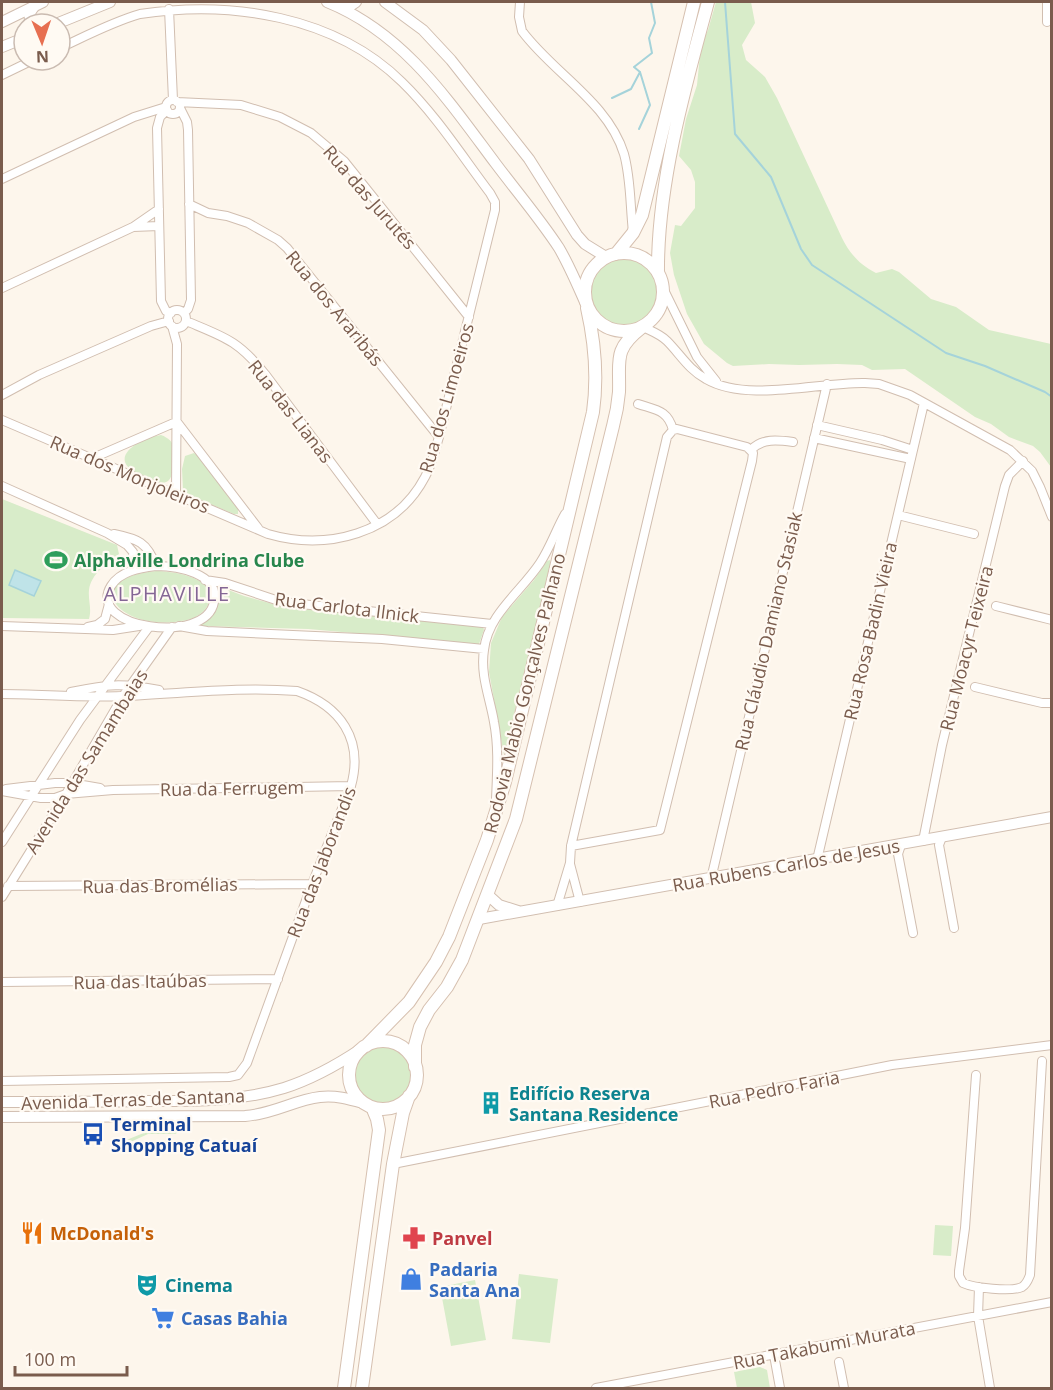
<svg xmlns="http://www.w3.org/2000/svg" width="1053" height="1390" viewBox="0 0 1053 1390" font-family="'Open Sans',sans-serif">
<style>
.green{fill:#d8ecc9}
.water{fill:#bfe3e8;stroke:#a5d3da;stroke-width:1.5}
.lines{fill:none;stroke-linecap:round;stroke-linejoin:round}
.stream{stroke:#a5d3da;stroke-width:2}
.minor-casing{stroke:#d1beb0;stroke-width:10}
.tertiary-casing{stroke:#d1beb0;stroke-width:12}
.secondary-casing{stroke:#d6c0b0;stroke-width:14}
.minor{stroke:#fff;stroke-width:8}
.tertiary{stroke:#fff;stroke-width:10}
.secondary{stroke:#fff;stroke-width:12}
.labels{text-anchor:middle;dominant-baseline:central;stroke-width:4.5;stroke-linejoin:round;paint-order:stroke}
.street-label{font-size:18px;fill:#7a5c4d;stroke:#fffaf3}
.leisure-label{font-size:18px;font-weight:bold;fill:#27864d;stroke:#fffaf3;text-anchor:start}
.culture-label{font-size:18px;font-weight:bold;fill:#0d838f;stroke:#fffaf3;text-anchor:start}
.transit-label{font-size:18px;font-weight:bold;fill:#164399;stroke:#fffaf3;text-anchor:start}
.food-label{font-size:18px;font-weight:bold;fill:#c56008;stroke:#fffaf3;text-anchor:start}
.health-label{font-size:18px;font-weight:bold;fill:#be3a42;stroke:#fffaf3;text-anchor:start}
.shop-label{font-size:18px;font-weight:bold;fill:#366cbe;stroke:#fffaf3;text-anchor:start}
.neighbourhood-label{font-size:20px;letter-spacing:1.5px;fill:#846695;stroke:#fffaf3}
</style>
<rect width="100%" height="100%" fill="#fdf6ec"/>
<path class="green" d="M716,2h35l4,21 -13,22 4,15 19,17 12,21 65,140c8,16 18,27 34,35l16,-4 7,3 32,27 25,8 33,23 62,14v123l-11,-15 -7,-6 -24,-9 -18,-13 -16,-7 -70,-48 -33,1 -10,-5 -25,-1 -38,1 -30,-1 -36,2 -6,-3 -23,-19 -17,-30 -13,-39 -4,-22 5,-28 6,1 14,-18v-26l-4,-12 -12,-14 7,-37 11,-34 4,-40 7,-15z
M590 293a34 34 0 1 1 68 0a34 34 0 1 1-68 0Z
M161,435c3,1 9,4 11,8 2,4 1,13 1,18 1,32 -16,22 -36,12 -32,-16 6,-36 24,-38z
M194,453l3,2 41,53v6h-4l-48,-20 -3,-3 -1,-22 3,-13z
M2,499l115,46 2,9c-12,9 -28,20 -30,36 -1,11 3,18 0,29l-87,-1z
M550,560l1,5 -47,190 -15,-83 2,-29 11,-26 32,-37 13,-19z
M156,571c16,0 66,7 52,34 -5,10 -17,15 -27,16 -63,11 -104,-42 -25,-50z
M218,586l26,10 36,10 203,21 1,3 -5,14h-2l-169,-15 -106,-3v-3c18,-13 14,-18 16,-37z
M355 1075a28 28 0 1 1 56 0a28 28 0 1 1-56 0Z
M184,1125h8l-17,9h-27l-22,10 -2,-3 22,-9z
M935,1225l18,1 -2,30 -18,-1z
M519,1274l39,5 -8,64 -38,-4z
M475,1280l11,60 -35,6 -11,-59z
M760,1367l7,3 3,18h-33l-3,-16z"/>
<path class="water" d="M15,570l26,11 -7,15 -25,-11z"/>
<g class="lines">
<path class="stream" d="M725,2l10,132 36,43 30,72 11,16 134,88 39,13 60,26 7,5
M612,98l19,-9 9,-17
M639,129l11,-24 -10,-33 -6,-5 18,-14 -3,-15 6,-15 -4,-21"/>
<g class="minor-casing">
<path id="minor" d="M520,2l-1,15 3,14c31,42 86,71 102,123 7,25 6,52 9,78
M169,9l4,91
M1047,22v-20
M2,75l31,-15
M166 107a7 7 0 1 1 14 0a7 7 0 1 1-14 0Z
M177,102l64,3 39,12 31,16 33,28 125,156
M180,108l7,14 1,8 3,170 -3,9 -4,4
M167,110l-7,7 -3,11 4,173 5,10 5,2
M2,179l132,-62 32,-10
M189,204l19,9 19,3 21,7 30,17 9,8 152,189
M133,227l26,-1
M2,288l131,-61 26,-18
M663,288l34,69 19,24
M168 319a9 9 0 1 1 18 0a9 9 0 1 1-18 0Z
M186,321c38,16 52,19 79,53l112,150
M172,326l5,18 -1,151
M643,327c8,4 17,7 24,14 13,13 22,29 39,38 41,24 112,3 159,4l14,1 31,11 100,55 22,21 8,16 12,30
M2,395l37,-20 112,-49 18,-5
M638,404c18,6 30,6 35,26
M2,420l266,114c59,17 127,0 157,-57 7,-12 10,-27 14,-40l56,-227v-8l-5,-9c-28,-37 -54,-78 -88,-111 -67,-66 -171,-82 -262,-68 -28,8 -54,22 -80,34
M177,422l81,106
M817,425l65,15 31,10
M814,438l97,21
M751,450c11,-12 27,-10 42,-8
M93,458l83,-36
M2,486l105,47 20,12 6,7 1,18
M898,515l76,19
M114,534c24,5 33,8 42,32
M156,566c20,0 64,7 58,36 -8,44 -129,26 -103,-16 9,-15 29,-18 45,-20z
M205,580l20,3 57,19 210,22
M996,606l56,14
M2,626l111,4 26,-4
M179,626l28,5 175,8 102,10
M88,627l9,-2 8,-6 4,-15
M975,687l67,16h10
M71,692c36,-8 52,-9 88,-2
M2,694c39,0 80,4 119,2 59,-2 117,-10 176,-5 43,15 67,48 54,95l-39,98 -65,179 -9,12 -9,2 -227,4
M6,789l49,-6h16l29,5
M2,791l39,7h14l11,-4 47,-4 238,-4
M496,800c1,-26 3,-52 -2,-78 -4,-24 -14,-47 -10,-72 4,-36 37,-58 56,-87 10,-15 16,-33 25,-49
M942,837l-3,8 15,83
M923,841l19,-96 63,-259 4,-11 14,-14
M2,842l78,-122 69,-93
M901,845l-3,9 15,79
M817,860l107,-457
M570,864l10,38
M711,879l116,-495
M8,886l304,-2
M2,897l64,-103 57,-98 49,-69
M557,906l13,-43 1,-17 96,-409 6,-7 4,-1 70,18 6,6 -1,8 -92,369 -89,16
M2,982l276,-3
M976,1075l-11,153 -6,43v5l4,7c11,5 48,9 59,4 5,-3 6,-7 8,-12l12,-214
M393,1164l499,-99 160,-20
M979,1287l-1,29 12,72
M774,1355l6,33
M839,1362l5,26
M596,1388l456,-86"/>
</g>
<g class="tertiary-casing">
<path id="tertiary" d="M327,2c77,31 121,98 169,162 21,28 44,55 63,84 10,17 18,36 26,54
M385,2l38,28 28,30 78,99 48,76 8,9 21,13
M339,5l11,1 6,-4
M2,22l41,-20
M31,24c-3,-9 -1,-13 5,-19
M56,24l54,-22
M2,47l22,-9
M488,895l11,10 19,6
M479,919l573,-102
M2,1102c47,0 94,0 141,-1 48,0 95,1 141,-13 28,-9 53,-23 77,-39
M2,1117l243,-1c29,-2 49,-16 75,-19 15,-2 29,2 43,6"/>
</g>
<g class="secondary-casing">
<path id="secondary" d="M585 292a39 39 0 1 1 78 0a39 39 0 1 1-78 0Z
M616,254l17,-21 9,-18 52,-213
M658,273c-1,-88 27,-187 50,-271
M349 1075a34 34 0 1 1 68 0a34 34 0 1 1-68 0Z
M366,1046l43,-44 27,-40 13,-25 38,-97 18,-58 88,-370c5,-36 2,-69 -6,-104
M415,1067v-22l5,-18 9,-17 18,-23 15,-27 54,-141 97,-393c3,-11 5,-22 6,-34 1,-32 -6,-42 22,-64
M344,1388l35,-258 -2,-11 -5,-12
M362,1388l31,-224 10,-51 6,-17"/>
</g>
<use href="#minor" class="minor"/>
<use href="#tertiary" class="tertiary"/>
<use href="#secondary" class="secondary"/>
</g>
<defs>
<g id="stadium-bare" transform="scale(1.8)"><path d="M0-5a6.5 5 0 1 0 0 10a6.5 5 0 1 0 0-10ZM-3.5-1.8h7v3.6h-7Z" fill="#2e9e5b" stroke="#fffaf3" stroke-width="2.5" paint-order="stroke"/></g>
<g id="building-bare" transform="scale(1.8)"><path d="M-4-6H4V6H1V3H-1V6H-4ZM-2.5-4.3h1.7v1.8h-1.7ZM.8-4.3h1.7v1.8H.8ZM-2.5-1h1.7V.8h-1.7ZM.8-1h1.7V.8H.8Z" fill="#0f9aa8" stroke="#fffaf3" stroke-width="2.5" paint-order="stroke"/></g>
<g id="bus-bare" transform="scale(1.8)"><path d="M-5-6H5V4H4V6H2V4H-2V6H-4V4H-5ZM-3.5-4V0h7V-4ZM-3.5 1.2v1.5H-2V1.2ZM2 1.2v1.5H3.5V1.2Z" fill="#1a4fb4" stroke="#fffaf3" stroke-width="2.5" paint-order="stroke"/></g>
<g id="restaurant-bare" transform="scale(1.8)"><path d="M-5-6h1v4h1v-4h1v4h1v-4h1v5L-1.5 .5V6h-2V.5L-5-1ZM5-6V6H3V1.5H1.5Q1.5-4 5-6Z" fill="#e8710a" stroke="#fffaf3" stroke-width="2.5" paint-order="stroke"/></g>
<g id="pharmacy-bare" transform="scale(1.8)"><path d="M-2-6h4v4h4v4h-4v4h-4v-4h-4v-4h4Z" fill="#e0444e" stroke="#fffaf3" stroke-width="2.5" paint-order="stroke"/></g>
<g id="shop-bare" transform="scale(1.8)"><path d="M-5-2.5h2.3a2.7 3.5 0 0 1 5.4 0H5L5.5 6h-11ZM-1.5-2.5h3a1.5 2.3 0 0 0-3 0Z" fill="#3f7fe0" stroke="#fffaf3" stroke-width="2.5" paint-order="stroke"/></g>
<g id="theatre-bare" transform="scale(1.8)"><path d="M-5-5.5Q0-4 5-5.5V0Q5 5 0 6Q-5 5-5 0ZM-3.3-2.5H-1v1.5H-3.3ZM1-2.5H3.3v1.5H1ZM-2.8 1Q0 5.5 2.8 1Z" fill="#0f9aa8" stroke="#fffaf3" stroke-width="2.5" paint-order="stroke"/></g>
<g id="supermarket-bare" transform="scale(1.8)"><path d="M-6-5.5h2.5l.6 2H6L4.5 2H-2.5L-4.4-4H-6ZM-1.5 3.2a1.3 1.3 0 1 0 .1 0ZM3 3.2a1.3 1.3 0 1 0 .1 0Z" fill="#3f7fe0" stroke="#fffaf3" stroke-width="2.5" paint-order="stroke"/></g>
</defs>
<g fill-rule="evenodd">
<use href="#stadium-bare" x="56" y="560"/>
<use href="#building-bare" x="491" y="1103"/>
<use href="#bus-bare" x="93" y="1134"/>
<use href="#restaurant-bare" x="32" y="1233"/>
<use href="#pharmacy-bare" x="414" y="1238"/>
<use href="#shop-bare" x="411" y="1279"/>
<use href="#theatre-bare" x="147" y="1285"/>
<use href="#supermarket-bare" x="163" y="1318"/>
</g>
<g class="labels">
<g class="street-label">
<text transform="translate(370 197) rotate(49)">Rua das Jurutés</text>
<text transform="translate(335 308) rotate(51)">Rua dos Araribás</text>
<text transform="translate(446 398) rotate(-74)">Rua dos Limoeiros</text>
<text transform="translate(291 411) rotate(52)">Rua das Lianas</text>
<text transform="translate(130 474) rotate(23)">Rua dos Monjoleiros</text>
<text transform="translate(347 607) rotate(7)">Rua Carlota Ilnick</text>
<text transform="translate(768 631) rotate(-77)">Rua Cláudio Damiano Stasiak</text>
<text transform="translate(870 631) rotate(-77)">Rua Rosa Badin Vieira</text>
<text transform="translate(966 648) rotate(-76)">Rua Moacyr Teixeira</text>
<text transform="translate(524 693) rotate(-76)">Rodovia Mabio Gonçalves Palhano</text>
<text transform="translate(86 761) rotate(-58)">Avenida das Samambaias</text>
<text transform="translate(232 788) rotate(-1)">Rua da Ferrugem</text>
<text transform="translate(321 862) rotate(-69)">Rua das Jaborandis</text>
<text transform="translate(786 865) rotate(-10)">Rua Rubens Carlos de Jesus</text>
<text transform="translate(160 885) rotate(-1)">Rua das Bromélias</text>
<text transform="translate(140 981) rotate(-1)">Rua das Itaúbas</text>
<text transform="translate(774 1089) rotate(-11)">Rua Pedro Faria</text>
<text transform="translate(133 1099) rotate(-2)">Avenida Terras de Santana</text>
<text transform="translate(824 1345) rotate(-11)">Rua Takabumi Murata</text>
</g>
<g class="leisure-label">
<text x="74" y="560">Alphaville Londrina Clube</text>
</g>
<g class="culture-label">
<text x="509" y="1093">Edifício Reserva<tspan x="509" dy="21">Santana Residence</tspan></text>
<text x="165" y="1285">Cinema</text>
</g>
<g class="transit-label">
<text x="111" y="1124">Terminal<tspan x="111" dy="21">Shopping Catuaí</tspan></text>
</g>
<g class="food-label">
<text x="50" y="1233">McDonald's</text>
</g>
<g class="health-label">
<text x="432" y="1238">Panvel</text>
</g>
<g class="shop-label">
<text x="429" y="1269">Padaria<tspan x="429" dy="21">Santa Ana</tspan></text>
<text x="181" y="1318">Casas Bahia</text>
</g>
<g class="neighbourhood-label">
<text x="167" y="593">ALPHAVILLE</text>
</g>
</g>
<rect width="1053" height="1390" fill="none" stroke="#7a5c4d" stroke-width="6"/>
<g transform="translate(42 42) rotate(178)"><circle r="28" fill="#fffaf3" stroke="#cabbb1" stroke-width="1.5"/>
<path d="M0-4.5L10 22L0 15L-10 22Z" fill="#e76f51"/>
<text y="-9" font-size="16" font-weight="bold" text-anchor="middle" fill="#7a5c4d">N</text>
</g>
<path d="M15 1366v9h112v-9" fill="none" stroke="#7a5c4d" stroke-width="3"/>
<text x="24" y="1366" font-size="18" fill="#7a5c4d" stroke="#fffaf3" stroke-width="4.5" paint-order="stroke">100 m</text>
</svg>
